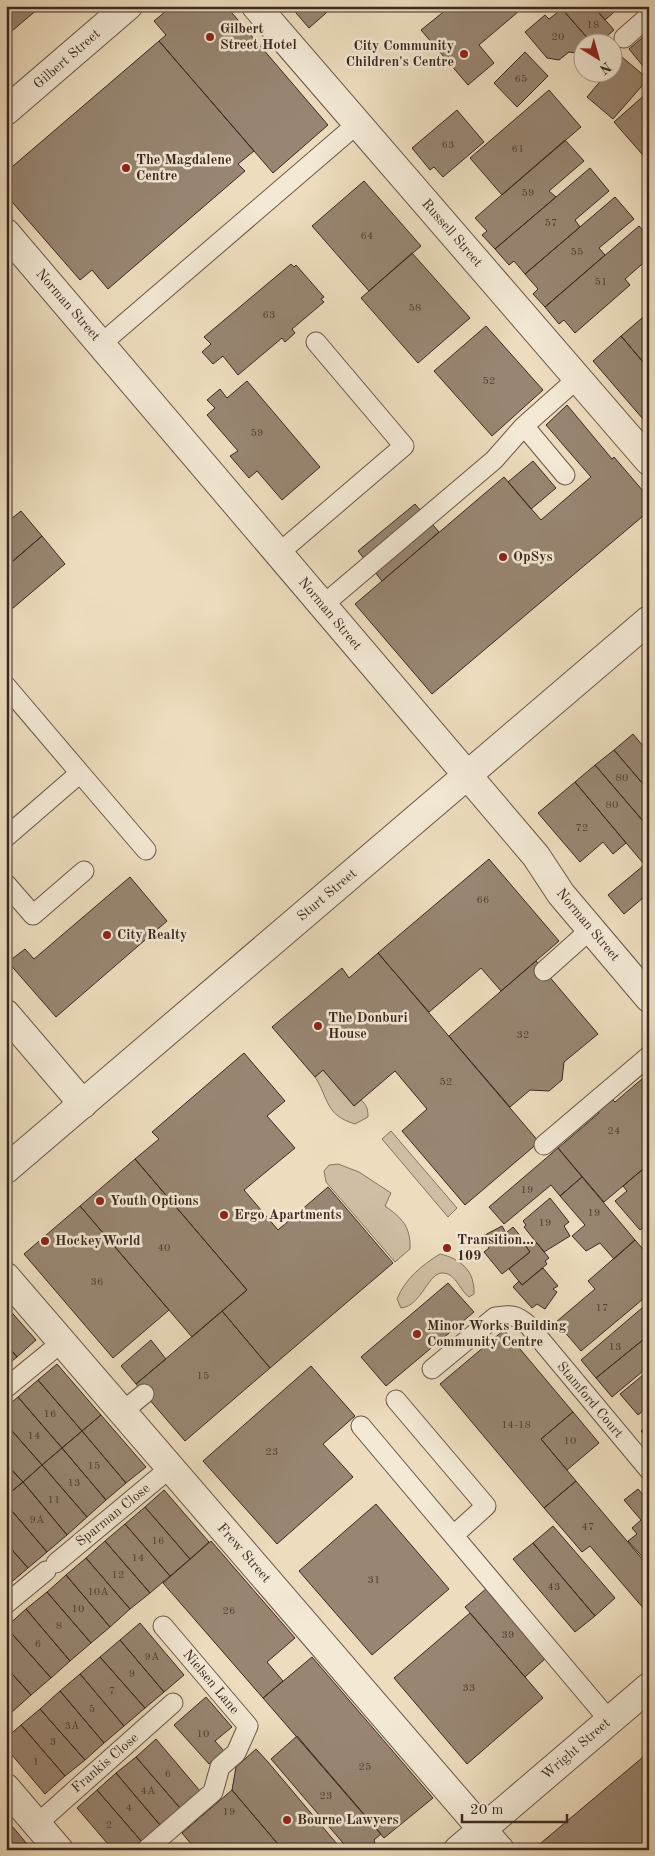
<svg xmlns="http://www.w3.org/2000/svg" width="655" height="1856" viewBox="0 0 655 1856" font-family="'Old Standard TT',serif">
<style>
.green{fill:#cfbea3;stroke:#857362}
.building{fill:#988672;stroke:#3b2820}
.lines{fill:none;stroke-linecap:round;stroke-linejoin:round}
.service-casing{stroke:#685548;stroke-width:21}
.minor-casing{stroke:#685548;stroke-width:30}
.tertiary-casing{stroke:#685548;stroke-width:30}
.service{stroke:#f3e9d5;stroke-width:19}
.minor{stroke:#f3e9d5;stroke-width:28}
.tertiary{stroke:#f3e9d5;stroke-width:28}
.poi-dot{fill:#8f2418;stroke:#f3e9d5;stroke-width:2}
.labels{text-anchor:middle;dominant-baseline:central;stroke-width:5;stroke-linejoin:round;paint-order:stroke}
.number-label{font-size:11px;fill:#524034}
.poi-label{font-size:14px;font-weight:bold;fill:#3b2820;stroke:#f3e9d5;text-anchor:start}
.street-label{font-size:14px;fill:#3b2820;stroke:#f3e9d5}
</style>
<rect width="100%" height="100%" fill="#edddbe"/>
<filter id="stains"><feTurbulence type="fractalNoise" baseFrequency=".004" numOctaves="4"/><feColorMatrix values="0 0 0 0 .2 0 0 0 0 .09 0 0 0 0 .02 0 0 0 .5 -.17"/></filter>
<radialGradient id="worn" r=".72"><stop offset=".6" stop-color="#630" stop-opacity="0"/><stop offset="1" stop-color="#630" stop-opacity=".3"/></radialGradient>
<path class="green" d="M323,1070l31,36 7,-6c6,5 7,10 7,17l-13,7c-30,-9 -26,-25 -40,-47z
M391,1131l66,77 -9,9 -66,-78z
M338,1164l21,8 32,21 -6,13c17,12 26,21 25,43l-15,13 -69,-80 -2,-11 5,-6z
M440,1254c21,5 35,17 34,40l-5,3c-9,-6 -13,-23 -25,-24 -16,-2 -22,33 -43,35l-4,-9c8,-20 25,-34 43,-45z"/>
<path class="building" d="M6,6h32l1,2 -33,28z
M172,6h54l102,119 -55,48 -114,-132 7,-6 -12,-14z
M290,6h44l-25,22z
M445,6h80l-46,39 15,18 -26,22 -47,-55 26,-21z
M564,6h29l21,24 -14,12h-9l-29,-33z
M593,6h28l-16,14z
M562,9l29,33h-9v12l-13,-2 -10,8 -12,-2 -22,-26 20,-17 4,4z
M649,32v37l-2,2 -18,-22z
M159,41l95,110 -16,13 7,7 -137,118 -16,-19 -12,10 -74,-85v-23z
M525,52l23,24 -31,31 -23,-24z
M622,57l26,22 -35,40 -26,-22 21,-25h4l1,-12 4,3z
M549,90l32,37 -79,68 -32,-37z
M649,91v71l-35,-40z
M457,110l27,32 -41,35 -9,-10 -4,3 -18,-22z
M565,140l19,21 -35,30 7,6 -61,52 -13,-14 5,-4 -12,-13z
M590,168l19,23 -34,29 5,7 -55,47 -11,-13 -5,4 -14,-16z
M364,181l57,65 -52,45 -57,-65z
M615,197l19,22 -35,29 6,7 -60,52 -12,-13 5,-5 -13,-15z
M639,226l10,11v21l-24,21 5,6 -55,48 -11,-13 -5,4 -14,-17z
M412,253l58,65 -52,45 -57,-65z
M291,264l3,3 2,-2 28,32 -3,2 3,3 -32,27 3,4 -10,9 -3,-4 -44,37 -15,-19 -10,8 -11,-12 9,-8 -7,-7z
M649,312v57l-28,-33z
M486,326l57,64 -51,46 -58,-65z
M621,336l28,33v57l-56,-65z
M247,381l73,86 -38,33 -25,-29 -8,7 -19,-22 8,-5 -31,-36 8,-7 -8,-8 13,-11 7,9z
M567,405l45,54 2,-2 35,41v13l-217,183 -77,-90 149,-127 37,43 50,-43 -45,-52z
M533,461l23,27 -25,21 -23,-27z
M415,504l24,28 -57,49 -24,-30z
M21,511l21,25 -36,31v-44z
M42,536l23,28 -59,50v-47z
M633,734l16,19v38l-35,-41z
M614,750l35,41v37l-54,-63z
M595,765l54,63v31l-6,4 -68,-81z
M575,782l51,61 -13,11 -10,-12 -23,20 -42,-49z
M489,859l70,82 -58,50 -20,-23 -52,44 -51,-59z
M649,861v42l-5,-6 -20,17 -16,-19z
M130,877l37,44 -111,96 -48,-55 17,-13 9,10z
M378,953l161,189 -74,63 -63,-74 25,-22 -32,-38 -41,35 -31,-36 -8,7 -43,-50 70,-59 7,10z
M536,961l62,73 -34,28 -2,18 -13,11 -19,-1 -20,17 -61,-71z
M244,1053l41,48 -18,15 28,32 -51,42 34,40 50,-43 65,76 -123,105 -48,-57 25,-21 -112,-131 24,-20 -7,-7z
M649,1073v91l-45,38 -46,-54 41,-35 -3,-4 14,-12 5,5z
M558,1148l24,29 -22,19 -9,-11 -47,39 -15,-17z
M135,1159l112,131 -55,47 -112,-131z
M649,1164v59l-9,7 -25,-29 12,-10 -4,-5z
M582,1177l53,63 -21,19 -14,-16 -14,8 -14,-15 13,-11 -25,-29z
M550,1198l19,24 -5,4 6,10 -26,16 -20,-25 2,-2 -3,-4z
M80,1206l89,104 -56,48 -89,-104z
M502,1226l4,7 7,-6 14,17 -2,1 5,7 -28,22 -18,-22 5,-4 -6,-12z
M635,1240l14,16v38l-68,57 -25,-29 39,-33 -7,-8z
M530,1242l3,3 4,-2 12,15 -4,3 2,3 -25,21 -13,-16 21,-17 -5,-7z
M543,1268l15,18 -5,3 4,3 -12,17 -8,-5 -5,4 -19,-21 6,-6 3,4z
M448,1283l26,29 -88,74 -25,-29z
M649,1302v33l-53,43 -15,-18z
M6,1306l30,34 -19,17 -11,-13z
M222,1311l48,57 -85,73 -49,-57z
M504,1330l69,82 -32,27 35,42 -32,27 -104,-124z
M649,1335v31l-37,31 -16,-19z
M151,1340l15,19 -30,25 -15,-18z
M6,1344l11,13 -11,9z
M57,1364l44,51 -19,16 -44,-51z
M311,1366l44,50 -32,28 30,33 -76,67 -74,-83z
M649,1370v36l-11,9 -18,-21z
M38,1380l44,51 -20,17 -44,-51z
M18,1397l44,51 -20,17 -36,-41v-17z
M573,1412l26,31 -32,27 -26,-31z
M101,1415l45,52 -20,16 -44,-52z
M6,1424l36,41 -19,17 -17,-18z
M649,1424v16l-8,-9z
M82,1431l44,52 -20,17 -44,-52z
M62,1448l44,52 -19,17 -45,-52z
M6,1464l17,18 -17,14z
M42,1465l45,52 -20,18 -44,-53z
M576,1481l73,86v38l-5,4 -54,-63 -8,6 -38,-44z
M23,1482l44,53 -20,17 -41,-48v-8z
M638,1489l11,13v62l-21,-23 9,-7 -5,-6 9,-8 -17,-20z
M164,1490l45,52 -19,17 -45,-52z
M6,1504l41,48 -19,16 -22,-25z
M376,1504l73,85 -77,66 -73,-84z
M145,1507l45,52 -20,17 -45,-52z
M125,1524l45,52 -20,17 -45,-52z
M553,1526l62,72 -20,18 -62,-73z
M105,1541l45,52 -20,16 -44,-51z
M211,1541l84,97 -28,24 16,19 -20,17 -100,-115z
M6,1543l22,25 -21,18 -1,-1z
M533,1543l62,73 -20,16 -62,-73z
M86,1558l44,51 -20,18 -44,-52z
M66,1575l44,52 -19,16 -44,-51z
M487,1588l60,69 -22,20 -60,-70z
M47,1592l44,51 -21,18 -44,-52z
M26,1609l44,52 -19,17 -45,-51z
M470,1613l73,85 -76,66 -73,-86z
M140,1623l44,52 -20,17 -44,-52z
M6,1627l45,51 -20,17 -25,-28z
M120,1640l44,52 -19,16 -45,-51z
M100,1657l45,51 -21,18 -44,-52z
M312,1657l121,141 -49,40 -121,-140z
M6,1667l25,28 -19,17 -6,-7z
M80,1674l44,52 -20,17 -44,-52z
M60,1691l44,52 -19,17 -45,-51z
M206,1697l26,30 -17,14 9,10 -15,13 -35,-39z
M6,1705l6,7 -6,4z
M40,1709l45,51 -20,16 -44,-51z
M21,1725l44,51 -20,18 -39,-46v-10z
M297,1736l84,98 -7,6 1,3 -2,5 -24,2 -78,-91z
M156,1739l44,52 -20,17 -44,-51z
M256,1749l12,13 74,88h-59l-51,-60 4,-23z
M649,1752v98h-113l-1,-2z
M136,1757l44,51 -20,17 -44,-52z
M116,1773l44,52 -18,17 -45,-52z
M97,1790l45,52 -10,8h-19l-36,-42z
M232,1790l51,60h-87l-14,-17z
M6,1819l6,7 -6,5z
M12,1826l20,24h-26v-19z"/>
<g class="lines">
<g class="service-casing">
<path id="service" d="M624,38l25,-22
M101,344l256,-220
M524,426l41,49
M279,553l125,-107 -88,-104
M323,605l171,-145 30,-34 54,-48
M6,686l74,87 -74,64
M80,773l66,77
M6,884l27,31 51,-44
M544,971l47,-42
M544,1145l105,-89
M432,1369l63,-52c16,-3 22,-2 34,9l120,144
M6,1388l56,-46
M396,1400l90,106 -32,29
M122,1412l22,-18
M361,1426l248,294
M56,1563l114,-95
M6,1604l40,-33
M37,1824l136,-121
M146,1850l67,-58 7,-25 16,-14 12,-27 -85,-100"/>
</g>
<g class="minor-casing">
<path id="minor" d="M256,6l393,455
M6,233l530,623 25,38 88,104
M6,1014l77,90
M6,1277l494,573
M6,1788l53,62"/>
</g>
<g class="tertiary-casing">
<path id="tertiary" d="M6,111l122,-105
M6,1169l643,-549
M458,1850l191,-163"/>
</g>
<use href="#service" class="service"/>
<use href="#minor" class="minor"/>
<use href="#tertiary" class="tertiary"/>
</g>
<g class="poi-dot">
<circle cx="210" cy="37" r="5"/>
<circle cx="464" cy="54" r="5"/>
<circle cx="126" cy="168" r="5"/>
<circle cx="503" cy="557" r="5"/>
<circle cx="107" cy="935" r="5"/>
<circle cx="318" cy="1026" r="5"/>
<circle cx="100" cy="1201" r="5"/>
<circle cx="224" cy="1215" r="5"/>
<circle cx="45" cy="1241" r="5"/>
<circle cx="447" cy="1248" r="5"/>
<circle cx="417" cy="1334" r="5"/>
<circle cx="287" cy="1820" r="5"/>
</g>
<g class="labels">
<g class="number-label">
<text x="593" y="25">18</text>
<text x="558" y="37">20</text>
<text x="521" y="79">65</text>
<text x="448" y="145">63</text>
<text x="518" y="149">61</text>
<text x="528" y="193">59</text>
<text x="551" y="223">57</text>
<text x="367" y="236">64</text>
<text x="577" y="252">55</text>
<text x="601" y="282">51</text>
<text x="415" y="308">58</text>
<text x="269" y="315">63</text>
<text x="489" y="381">52</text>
<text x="257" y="433">59</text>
<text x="622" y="778">80</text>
<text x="612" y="805">80</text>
<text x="582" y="828">72</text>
<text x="483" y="900">66</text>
<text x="523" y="1035">32</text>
<text x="446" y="1082">52</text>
<text x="614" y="1131">24</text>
<text x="527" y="1190">19</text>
<text x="594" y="1213">19</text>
<text x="545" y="1223">19</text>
<text x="164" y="1248">40</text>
<text x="97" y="1282">36</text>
<text x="602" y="1308">17</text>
<text x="615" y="1347">13</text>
<text x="203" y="1376">15</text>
<text x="50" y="1414">16</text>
<text x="516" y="1425">14-18</text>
<text x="34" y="1436">14</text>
<text x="570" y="1441">10</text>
<text x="272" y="1452">23</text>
<text x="94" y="1466">15</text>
<text x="74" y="1483">13</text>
<text x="54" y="1500">11</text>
<text x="37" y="1520">9A</text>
<text x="588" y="1527">47</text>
<text x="158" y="1541">16</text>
<text x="138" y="1558">14</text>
<text x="118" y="1575">12</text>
<text x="374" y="1580">31</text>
<text x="554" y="1587">43</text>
<text x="98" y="1592">10A</text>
<text x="78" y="1609">10</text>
<text x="229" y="1611">26</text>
<text x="59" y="1626">8</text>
<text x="508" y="1635">39</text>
<text x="38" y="1644">6</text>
<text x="152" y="1657">9A</text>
<text x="132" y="1674">9</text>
<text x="469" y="1688">33</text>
<text x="112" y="1691">7</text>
<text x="92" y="1709">5</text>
<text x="72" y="1726">3A</text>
<text x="203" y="1734">10</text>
<text x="53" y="1742">3</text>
<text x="36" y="1762">1</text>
<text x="365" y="1767">25</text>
<text x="168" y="1774">6</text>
<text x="148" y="1791">4A</text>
<text x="326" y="1796">23</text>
<text x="129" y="1808">4</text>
<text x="229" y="1812">19</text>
<text x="109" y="1825">2</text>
</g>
<g class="poi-label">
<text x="220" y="29">Gilbert<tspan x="220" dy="16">Street Hotel</tspan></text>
<text x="454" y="46" text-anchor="end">City Community<tspan x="454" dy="16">Children's Centre</tspan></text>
<text x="136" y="160">The Magdalene<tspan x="136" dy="16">Centre</tspan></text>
<text x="513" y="557">OpSys</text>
<text x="117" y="935">City Realty</text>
<text x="328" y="1018">The Donburi<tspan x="328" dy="16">House</tspan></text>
<text x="110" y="1201">Youth Options</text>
<text x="234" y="1215">Ergo Apartments</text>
<text x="457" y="1240">Transition...<tspan x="457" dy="16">109</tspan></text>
<text x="55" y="1241">HockeyWorld</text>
<text x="427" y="1326">Minor Works Building<tspan x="427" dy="16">Community Centre</tspan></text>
<text x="297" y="1820">Bourne Lawyers</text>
</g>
<g class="street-label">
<text transform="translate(67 59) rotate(-41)">Gilbert Street</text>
<text transform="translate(452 233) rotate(49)">Russell Street</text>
<text transform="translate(68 305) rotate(49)">Norman Street</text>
<text transform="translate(330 614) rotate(50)">Norman Street</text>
<text transform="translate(327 895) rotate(-40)">Sturt Street</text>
<text transform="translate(588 925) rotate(50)">Norman Street</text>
<text transform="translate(590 1400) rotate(50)">Stamford Court</text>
<text transform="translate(113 1515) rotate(-39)">Sparman Close</text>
<text transform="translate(244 1553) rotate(49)">Frew Street</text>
<text transform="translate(211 1682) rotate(50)">Nielsen Lane</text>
<text transform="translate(576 1749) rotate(-41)">Wright Street</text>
<text transform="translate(105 1763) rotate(-41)">Frankis Close</text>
</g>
</g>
<rect width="655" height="1856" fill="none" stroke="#edddbe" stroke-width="25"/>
<rect x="8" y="8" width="640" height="1841" fill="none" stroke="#3b2820" stroke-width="2.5"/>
<rect x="12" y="12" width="630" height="1831" fill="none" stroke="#3b2820"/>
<g transform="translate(598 58) rotate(143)"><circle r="24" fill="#f3e9d5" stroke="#a99c8d"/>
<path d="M0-4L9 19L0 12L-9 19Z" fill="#8f2418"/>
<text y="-8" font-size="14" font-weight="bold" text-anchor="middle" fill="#3b2820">N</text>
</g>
<path d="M462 1814v8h105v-8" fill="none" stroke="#3b2820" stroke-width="2.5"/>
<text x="470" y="1814" font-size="15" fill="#3b2820" stroke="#f3e9d5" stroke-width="4" paint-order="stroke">20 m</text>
<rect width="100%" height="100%" filter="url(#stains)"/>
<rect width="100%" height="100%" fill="url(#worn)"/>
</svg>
